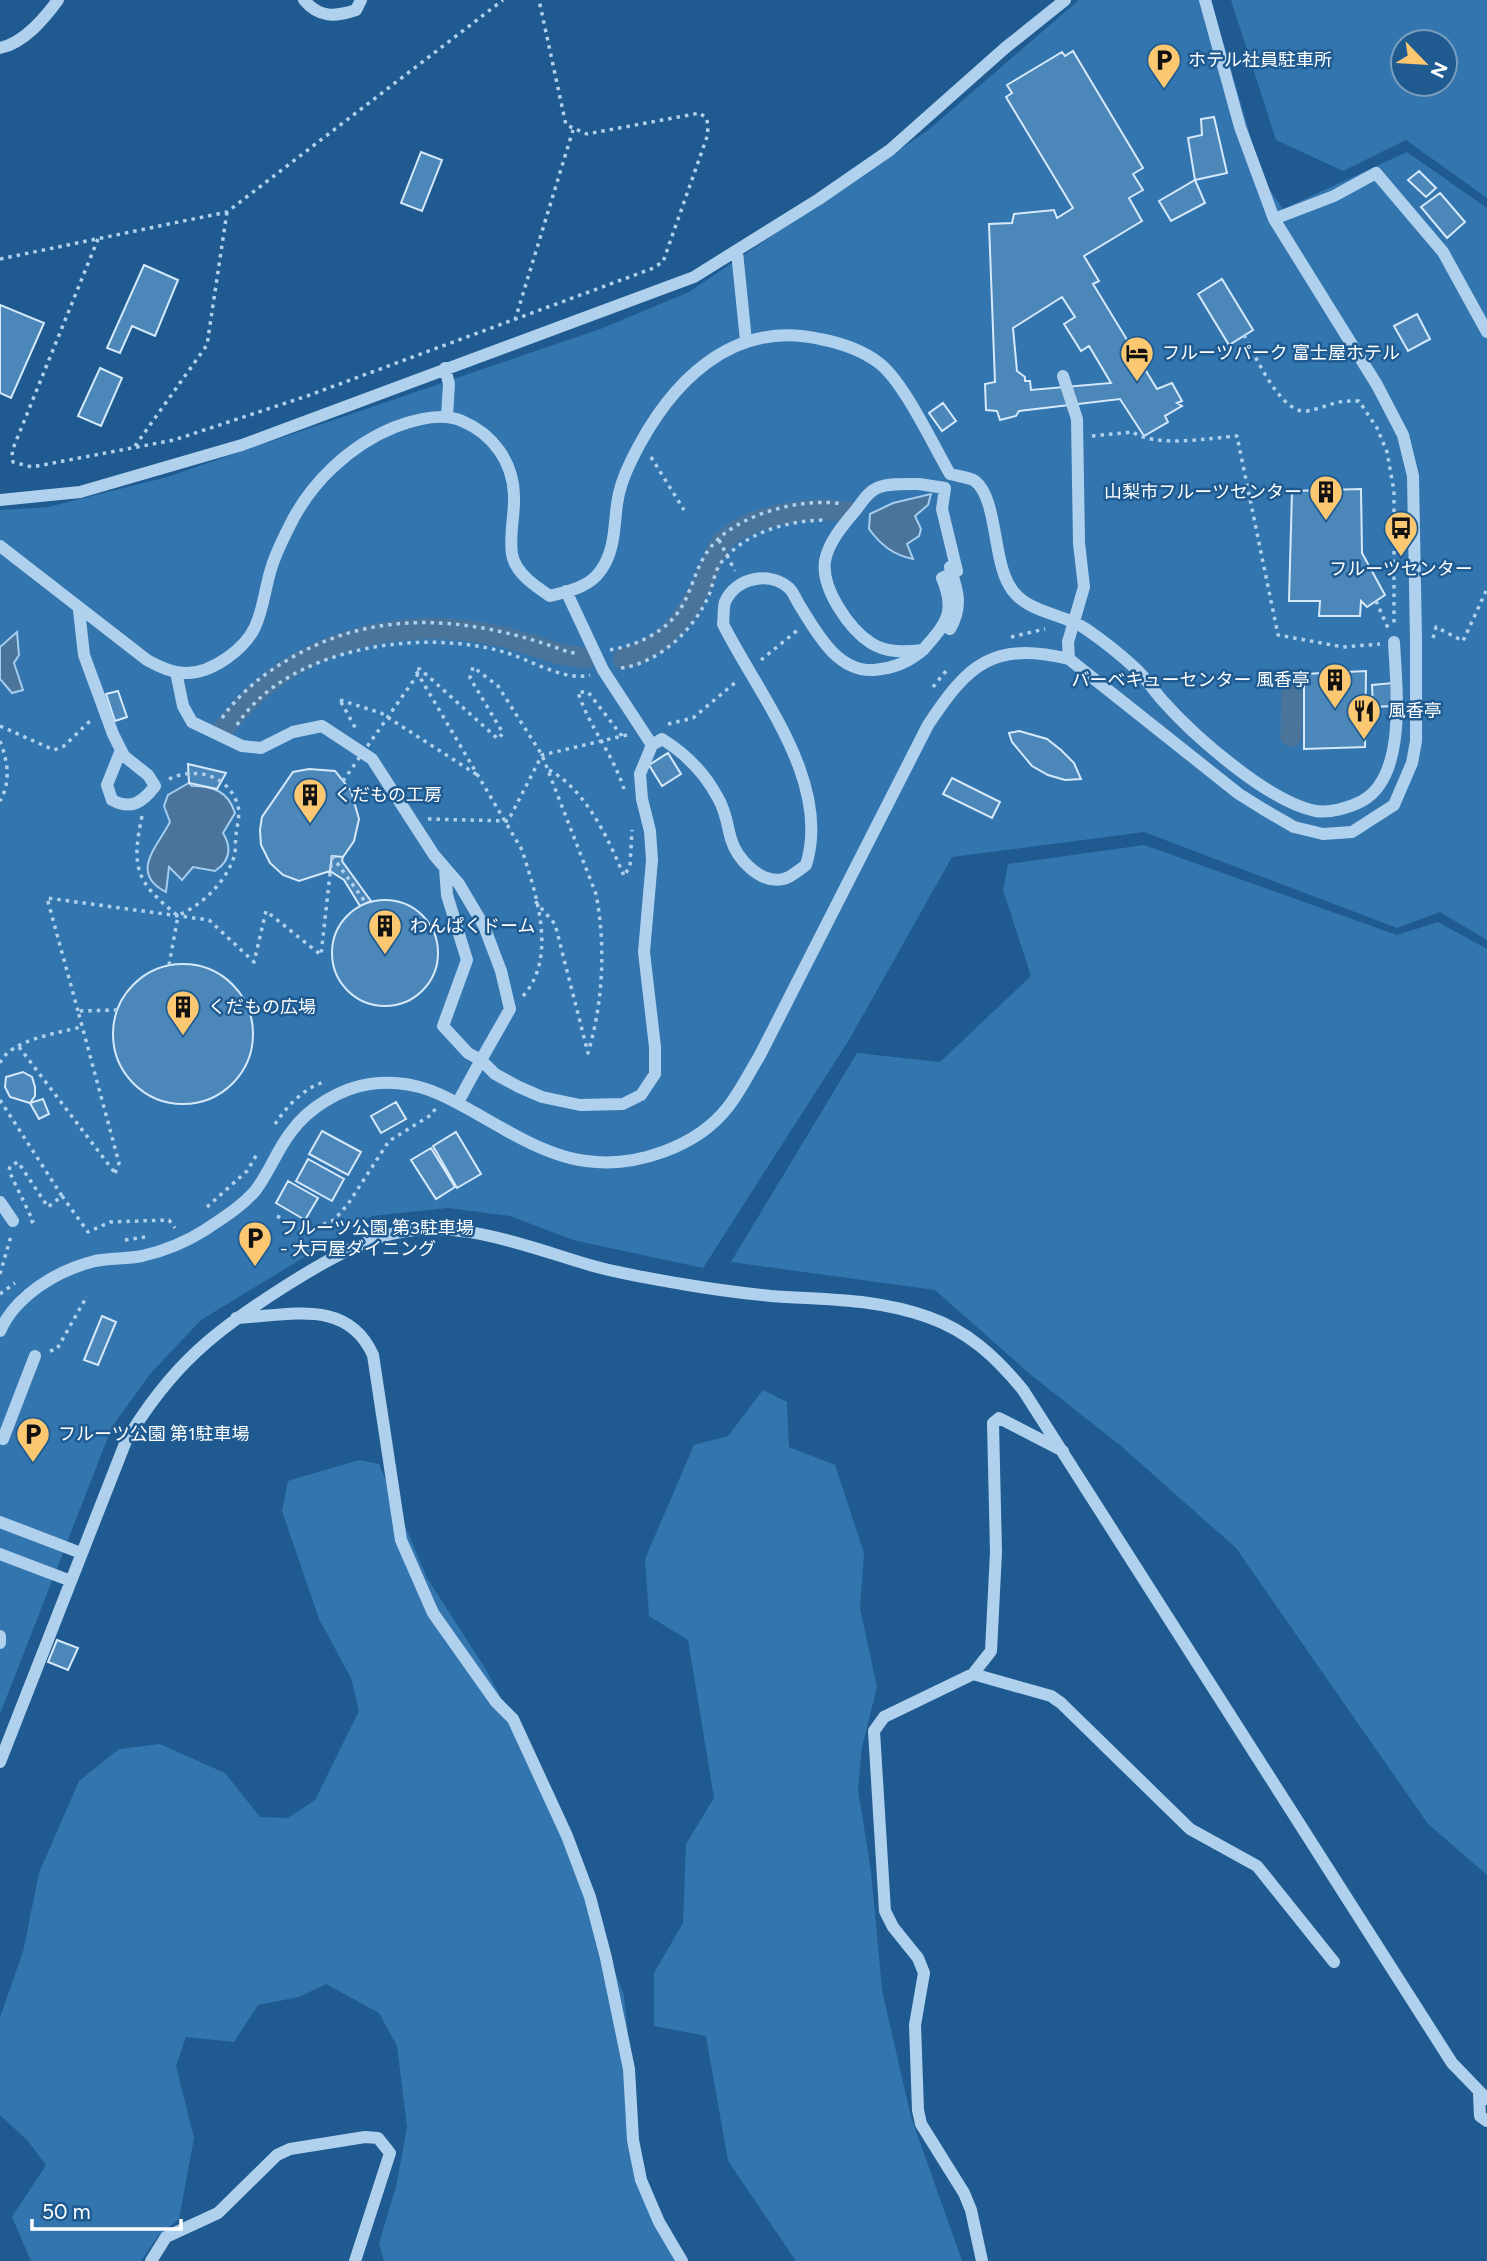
<svg xmlns="http://www.w3.org/2000/svg" width="1487" height="2261" viewBox="0 0 1487 2261" font-family="Figtree,'Noto Sans JP',sans-serif">
<style>
.green{fill:#3375af;fill-rule:evenodd}
.water{fill:#4b749a;stroke:#a4cdef;stroke-width:2}
.lines{fill:none;stroke-linecap:round;stroke-linejoin:round}
.canal{stroke:#4b749a;stroke-width:21}
.building{fill:#4c87ba;stroke:#d6e9fa;stroke-width:2;fill-rule:evenodd}
.path{stroke:#b0d1ed;stroke-width:3.5;stroke-dasharray:3.5 5;stroke-linecap:butt}
.minor{stroke:#b0d1ed;stroke-width:12}
.path-bridge{stroke:#b0d1ed;stroke-width:3.5;stroke-dasharray:3.5 5;stroke-linecap:butt}
.labels{text-anchor:middle;dominant-baseline:central;stroke-width:5;stroke-linejoin:round;paint-order:stroke}
.poi-label{font-size:18px;fill:#fff;stroke:#1f5b91;text-anchor:start}
</style>
<rect width="100%" height="100%" fill="#1f5b91"/>
<path class="green" d="M1079,0h132l52,180 20,29 124,-57 80,56v732l-47,-28 -43,16 -253,-96 -192,25 -103,183 -146,228 -130,-28 -63,-24 -62,-8 -76,8 -171,104 -51,54 -38,53 -112,287v-1204l48,-3 119,-30 436,-149 86,-36 238,-161z
M1231,0h256v198l-81,-58 -63,31 -67,-31zM1403,42h42v42h-42z
M1144,845l253,90 41,-13 49,27v926l-59,-51 -192,-276 -115,-102 -90,-71 -96,-85 -204,-28 126,-209 83,9 91,-86 -28,-86 5,-26z
M763,1390l24,12 2,45 46,18 29,88 -4,55 17,79 -15,60 -4,43 13,81 11,119 29,127 51,144h-166l-68,-100 -22,-125 -52,-10v-53l29,-50 3,-79 28,-46 -26,-158 -39,-24 -4,-57 49,-114 34,-9z
M359,1460l20,4 48,114 58,90 32,59 75,181 32,88 15,147 12,58 31,60h-298l-5,-18 17,-56 11,-60 -10,-81 -18,-33 -53,-29 -27,13 -41,8 -24,37 -48,-5 -10,29 18,72 -15,81 -21,17 -17,25h-110l-19,-44 34,-52 -19,-25 -27,-25v-98l23,-65 16,-79 40,-92 40,-32 41,-5 65,29 35,44 28,1 27,-18 44,-89 -8,-33 -32,-59 -37,-108 6,-30z"/>
<path class="water" d="M931,494l-3,11 -13,11 6,13 -2,7 -12,8 6,15c-20,-4 -32,-14 -44,-30l1,-15 23,-11z
M17,632l2,23 -5,8 9,27 -11,3 -12,-14v-32z
M189,783l3,3c21,0 36,5 43,27l-12,20c9,15 7,28 -8,38l-22,-4 -11,13 -13,-13 -3,25c-37,-19 -9,-45 4,-70l-6,-16 4,-11z"/>
<g class="lines">
<path class="canal" d="M623,659c45,-13 65,-44 84,-85 4,-10 9,-26 17,-34 28,-26 89,-34 124,-28
M224,728c68,-88 175,-115 280,-91 29,7 52,19 82,21
M1291,736l1,-54"/>
</g>
<path class="building" d="M1073,51l70,117 -10,6 10,16 -14,8 13,23 -58,35 15,25 -6,3 64,105 15,-6 10,18 -5,2 5,3 -17,10 3,6 -24,14 -24,-37 -101,12 -3,5 -16,4 -3,-9 -11,-1 -1,-26 10,-2 -6,-158 23,-1 2,-9 40,-4 3,8 16,-10 -67,-111 6,-4 -5,-8 55,-33 3,4zM1062,297l13,20 -11,7 17,27 8,-5 22,37 -80,7 -1,-9h-5v-4l-8,-6 -4,-43z
M1214,117l13,56 -32,7 -7,-42 14,-3 -1,-16z
M421,152l21,8 -20,51 -21,-8z
M1419,171l17,17 -10,9 -18,-17z
M1195,180l10,23 -34,18 -12,-20z
M1440,193l25,29 -18,16 -26,-31z
M144,265l34,15 -23,56 -23,-10 -12,27 -13,-5z
M1222,279l31,51 -24,15 -31,-51z
M0,305l44,18 -33,75 -11,-5z
M1417,314l13,25 -22,12 -14,-25z
M100,368l22,10 -21,48 -23,-10z
M943,403l13,18 -14,10 -13,-18z
M1361,489l1,64 23,42 -18,12 -6,-6 -1,15h-41l1,-15h-31l3,-110z
M1366,671l-1,76 -61,2v-75z
M1393,683l1,23 -21,1 -1,-22z
M118,691l9,26 -12,4 -9,-27z
M1019,731l28,8 14,11 13,13 7,16 -16,1 -17,-5 -16,-9 -20,-24 -3,-9z
M668,753l13,21 -19,12 -13,-21z
M188,764l38,9 -9,16 -28,-6z
M309,769l26,2 16,20 8,28 -5,22 -11,16 -11,-1 -2,15 -31,10 -16,-6 -13,-12 -9,-18 -1,-15 2,-13 31,-45z
M952,778l48,24 -8,16 -49,-24z
M332,856l11,1 -1,4 29,40 -11,5 -16,-26 -14,-9z
M332 953a53 53 0 1 1 106 0a53 53 0 1 1-106 0Z
M113 1034a70 70 0 1 1 140 0a70 70 0 1 1-140 0Z
M23,1072l9,5 3,10v9l-5,7 -20,-6 -5,-10 1,-10z
M43,1099l6,15 -10,5 -9,-16z
M396,1102l10,17 -25,14 -10,-17z
M322,1131l39,21 -13,23 -39,-21z
M456,1132l25,42 -24,14 -24,-42z
M431,1148l24,39 -19,12 -25,-39z
M308,1159l36,20 -12,22 -36,-20z
M288,1181l30,17 -13,22 -29,-17z
M102,1316l14,6 -18,43 -14,-5z
M57,1640l21,8 -10,22 -20,-8z"/>
<g class="lines">
<path class="path" d="M98,239l-86,212 1,11 19,5 142,-27 133,-44 344,-127 12,-7 45,-128 -1,-15 -7,-6 -113,21 -21,-9 -27,-125
M0,259l227,-47 276,-212
M515,320l58,-190
M1244,335c11,20 37,80 63,76 22,-4 25,-11 52,-10l18,27 10,24 7,39v135
M1092,436l41,-4c22,16 77,6 104,4l41,199 65,12 37,-3
M135,446l72,-101 20,-133
M651,457l33,53
M719,540l16,31
M1376,601l12,27
M1011,637l34,-8
M1433,638l3,-11 27,14 24,-52
M610,650c26,-5 53,-16 69,-39 13,-19 16,-44 31,-63 26,-34 92,-51 133,-44
M761,660l38,-31
M621,668c38,-5 73,-38 88,-73 4,-10 5,-22 11,-31 24,-32 69,-44 107,-44
M933,687l13,-16
M340,700l41,13 98,63
M341,702l15,27
M222,718c21,-29 45,-47 76,-64 88,-48 183,-35 273,-1l7,-1
M668,724l25,-6 44,-37
M237,725c50,-78 185,-97 267,-73 25,7 61,30 86,23
M0,726l54,24 10,-4 28,-27
M622,736l-34,-44h-10c11,35 34,60 46,97
M0,741c8,21 11,41 0,60
M549,770c37,20 59,68 75,106l6,-10 2,-36
M169,779c25,-12 58,-5 68,24 4,10 0,22 -1,32 -1,7 0,16 -2,22 -9,26 -31,47 -55,58
M142,816c-11,52 -6,66 35,99
M428,819l80,2 34,-66 85,-20
M332,856l34,47
M169,965l9,-49
M523,996c35,-39 13,-102 -1,-146l-107,-181h5l78,70 5,-6 -33,-55 3,-11 25,19 44,69 54,139c10,52 7,109 -8,159l-33,-129 -20,-23
M78,1011l-31,-113 162,22 45,42 12,-51 55,44 11,-99
M19,1047l96,126
M0,1063c10,-23 58,-30 81,-36
M0,1100l62,96 -14,11 -30,-45 -8,4 -1,5 24,50 -6,4
M275,1124c11,-17 29,-36 49,-42
M115,1173l4,-10 -41,-152 39,-1
M62,1196l26,36 22,-10 59,-2 6,8
M207,1207l40,-36 10,-17
M277,1216l30,15 27,-11 14,-16 41,-63 42,-26 5,-7
M125,1240l20,-3
M0,1274l11,-38
M0,1294l15,-11
M50,1351l7,-2 30,-53"/>
<path class="minor" d="M304,0c15,18 31,17 52,10l5,-10
M0,48c24,-5 44,-29 58,-48
M1274,219l60,-23 42,-23 67,79 44,80
M737,252l9,89
M445,368l4,16 -2,32
M1063,376l14,43 2,124 5,44 -16,55 1,17
M919,484l26,4 -3,21 15,62 -15,7c15,36 3,46 -19,72 -17,2 -37,3 -52,-7 -22,-14 -50,-55 -46,-82 3,-18 18,-36 30,-50 7,-8 11,-18 22,-23 11,-5 30,-4 42,-4z
M0,500l80,-8 162,-47 452,-168 125,-78 71,-49 115,-102 60,-48
M0,546l147,114c13,7 25,13 40,13 25,0 58,-24 68,-46 9,-19 10,-41 17,-61 4,-13 11,-27 17,-39 21,-44 61,-82 106,-100 21,-8 47,-15 67,-6 31,13 51,41 52,74 1,19 -5,39 -2,59 3,19 23,32 38,42 19,-5 40,-9 51,-26 14,-19 13,-44 16,-66 2,-16 8,-31 15,-45 37,-75 98,-140 188,-120 21,4 42,11 59,24 25,19 54,82 71,111 7,2 19,3 25,7 22,17 18,77 34,104 16,29 53,27 77,44 16,11 35,26 49,39 11,10 18,22 28,33 32,36 106,101 153,110 14,2 33,-3 46,-10 46,-25 34,-116 32,-159
M950,567c8,24 13,40 0,62
M566,591l37,79 49,75
M79,610l5,45 29,79 11,22 24,19 7,11c-13,17 -24,24 -43,14l-5,-15 14,-35
M176,672l7,34 9,16 50,24 19,2 32,-16 29,-6 50,33 62,96 25,29 25,42 17,45 9,38 -29,51 14,14 24,13 23,10 38,8 43,-1 18,-9 14,-21v-27l-11,-95 8,-92 -2,-29 -8,-32 -2,-25 12,-29 10,-6c24,15 43,34 56,59 8,13 9,27 13,41 6,20 29,45 52,40 8,-1 17,-10 23,-14 26,-83 -48,-171 -83,-241 1,-7 0,-16 2,-22 11,-25 45,-31 64,-14 5,5 7,12 11,18 17,27 37,66 74,64 20,-2 33,-7 49,-20
M445,868l2,27 20,65 -24,66 25,27 13,7 -23,42
M0,1202l13,19
M236,1318c52,-2 111,-21 137,37l28,185 32,73 63,89 17,17 54,117 23,61 16,61 23,111 4,71 8,40 18,42 23,39
M0,1331c16,-36 58,-61 95,-70 15,-3 31,-2 47,-5 22,-5 44,-14 63,-26 18,-12 36,-23 50,-39 14,-18 22,-41 36,-59 17,-24 50,-44 79,-48 54,-8 89,21 132,44 24,14 56,30 84,33 49,7 111,-14 142,-54 12,-15 21,-34 31,-50l169,-332c40,-61 65,-84 141,-66l170,135 24,15 31,18 29,7 29,-2 42,-27 18,-42 4,-22v-101l-3,-164 -10,-41 -26,-50 -103,-166 -34,-92 -35,-127
M0,1438l3,1 32,-83
M0,1522l81,31
M0,1554l71,27
M0,1636v7
M973,1674l78,22 10,7 129,126 67,37 77,96
M0,1762l126,-321c45,-75 88,-110 161,-156 32,-20 64,-39 100,-50 70,-19 140,12 206,31 29,8 60,13 89,18 29,5 59,9 89,12 54,4 104,2 157,21 40,14 68,40 95,73l429,673 35,36
M1479,2094l1,22 7,5
M151,2261l15,-24 52,-24 59,-58 13,-6 75,-12 13,1 12,15 -35,108
M982,2261l-11,-51 -7,-17 -43,-69 -3,-14 -3,-85 9,-52 -6,-15 -25,-31 -8,-16 -11,-180 10,-14 89,-43 18,-23 5,-99 -3,-129 6,-5 64,33"/>
<path class="path-bridge" d="M343,781l75,-107"/>
</g>
<defs>
<g id="parking-pin" transform="scale(1.75)"><path d="M0 17L-7.5 6A9.5 9.5 0 1 1 7.5 6Z" fill="#fbc771" stroke="#1f5b91"/><path d="M-3.5-5.5H1a3.5 3.5 0 0 1 0 7H-1V5.5H-3.5ZM-1-3.4V-.6H.8a1.4 1.4 0 0 0 0-2.8Z" fill="#111"/></g>
<g id="hotel-pin" transform="scale(1.75)"><path d="M0 17L-7.5 6A9.5 9.5 0 1 1 7.5 6Z" fill="#fbc771" stroke="#1f5b91"/><path d="M-6-4.5h1.5V1H6V5H4.5V3h-9V5H-6ZM-4 0a1.8 1.8 0 1 1 3.6 0ZM.5 0V-2.5h3Q6-2.5 6 0Z" fill="#111"/></g>
<g id="building-pin" transform="scale(1.75)"><path d="M0 17L-7.5 6A9.5 9.5 0 1 1 7.5 6Z" fill="#fbc771" stroke="#1f5b91"/><path d="M-4-6H4V6H1V3H-1V6H-4ZM-2.5-4.3h1.7v1.8h-1.7ZM.8-4.3h1.7v1.8H.8ZM-2.5-1h1.7V.8h-1.7ZM.8-1h1.7V.8H.8Z" fill="#111"/></g>
<g id="bus-pin" transform="scale(1.75)"><path d="M0 17L-7.5 6A9.5 9.5 0 1 1 7.5 6Z" fill="#fbc771" stroke="#1f5b91"/><path d="M-5-6H5V4H4V6H2V4H-2V6H-4V4H-5ZM-3.5-4V0h7V-4ZM-3.5 1.2v1.5H-2V1.2ZM2 1.2v1.5H3.5V1.2Z" fill="#111"/></g>
<g id="restaurant-pin" transform="scale(1.75)"><path d="M0 17L-7.5 6A9.5 9.5 0 1 1 7.5 6Z" fill="#fbc771" stroke="#1f5b91"/><path d="M-5-6h1v4h1v-4h1v4h1v-4h1v5L-1.5 .5V6h-2V.5L-5-1ZM5-6V6H3V1.5H1.5Q1.5-4 5-6Z" fill="#111"/></g>
</defs>
<g fill-rule="evenodd">
<use href="#parking-pin" x="1164" y="60"/>
<use href="#hotel-pin" x="1137" y="353"/>
<use href="#building-pin" x="1326" y="492"/>
<use href="#bus-pin" x="1401" y="528"/>
<use href="#building-pin" x="1335" y="680"/>
<use href="#restaurant-pin" x="1364" y="711"/>
<use href="#building-pin" x="310" y="795"/>
<use href="#building-pin" x="385" y="926"/>
<use href="#building-pin" x="183" y="1007"/>
<use href="#parking-pin" x="255" y="1238"/>
<use href="#parking-pin" x="33" y="1434"/>
</g>
<g class="labels">
<g class="poi-label">
<text x="1188" y="60">ホテル社員駐車所</text>
<text x="1162" y="353">フルーツパーク 富士屋ホテル</text>
<text x="1302" y="492" text-anchor="end">山梨市フルーツセンター</text>
<text x="1401" y="569" text-anchor="middle">フルーツセンター</text>
<text x="1310" y="680" text-anchor="end">バーベキューセンター 風香亭</text>
<text x="1388" y="711">風香亭</text>
<text x="334" y="795">くだもの工房</text>
<text x="410" y="926">わんぱくドーム</text>
<text x="208" y="1007">くだもの広場</text>
<text x="280" y="1228">フルーツ公園 第3駐車場<tspan x="280" dy="21">- 大戸屋ダイニング</tspan></text>
<text x="58" y="1434">フルーツ公園 第1駐車場</text>
</g>
</g>
<g transform="translate(1424 63) rotate(115)"><circle r="33" fill="#1f5b91" stroke="#799dbd" stroke-width="2"/>
<path d="M0-5L12 26L0 18L-12 26Z" fill="#fbc771"/>
<text y="-10" font-size="19" font-weight="bold" text-anchor="middle" fill="#ffffff">N</text>
</g>
<path d="M32 2219v10h149v-10" fill="none" stroke="#ffffff" stroke-width="3.5"/>
<text x="42" y="2219" font-size="21" fill="#ffffff" stroke="#1f5b91" stroke-width="5" paint-order="stroke">50 m</text>
</svg>
